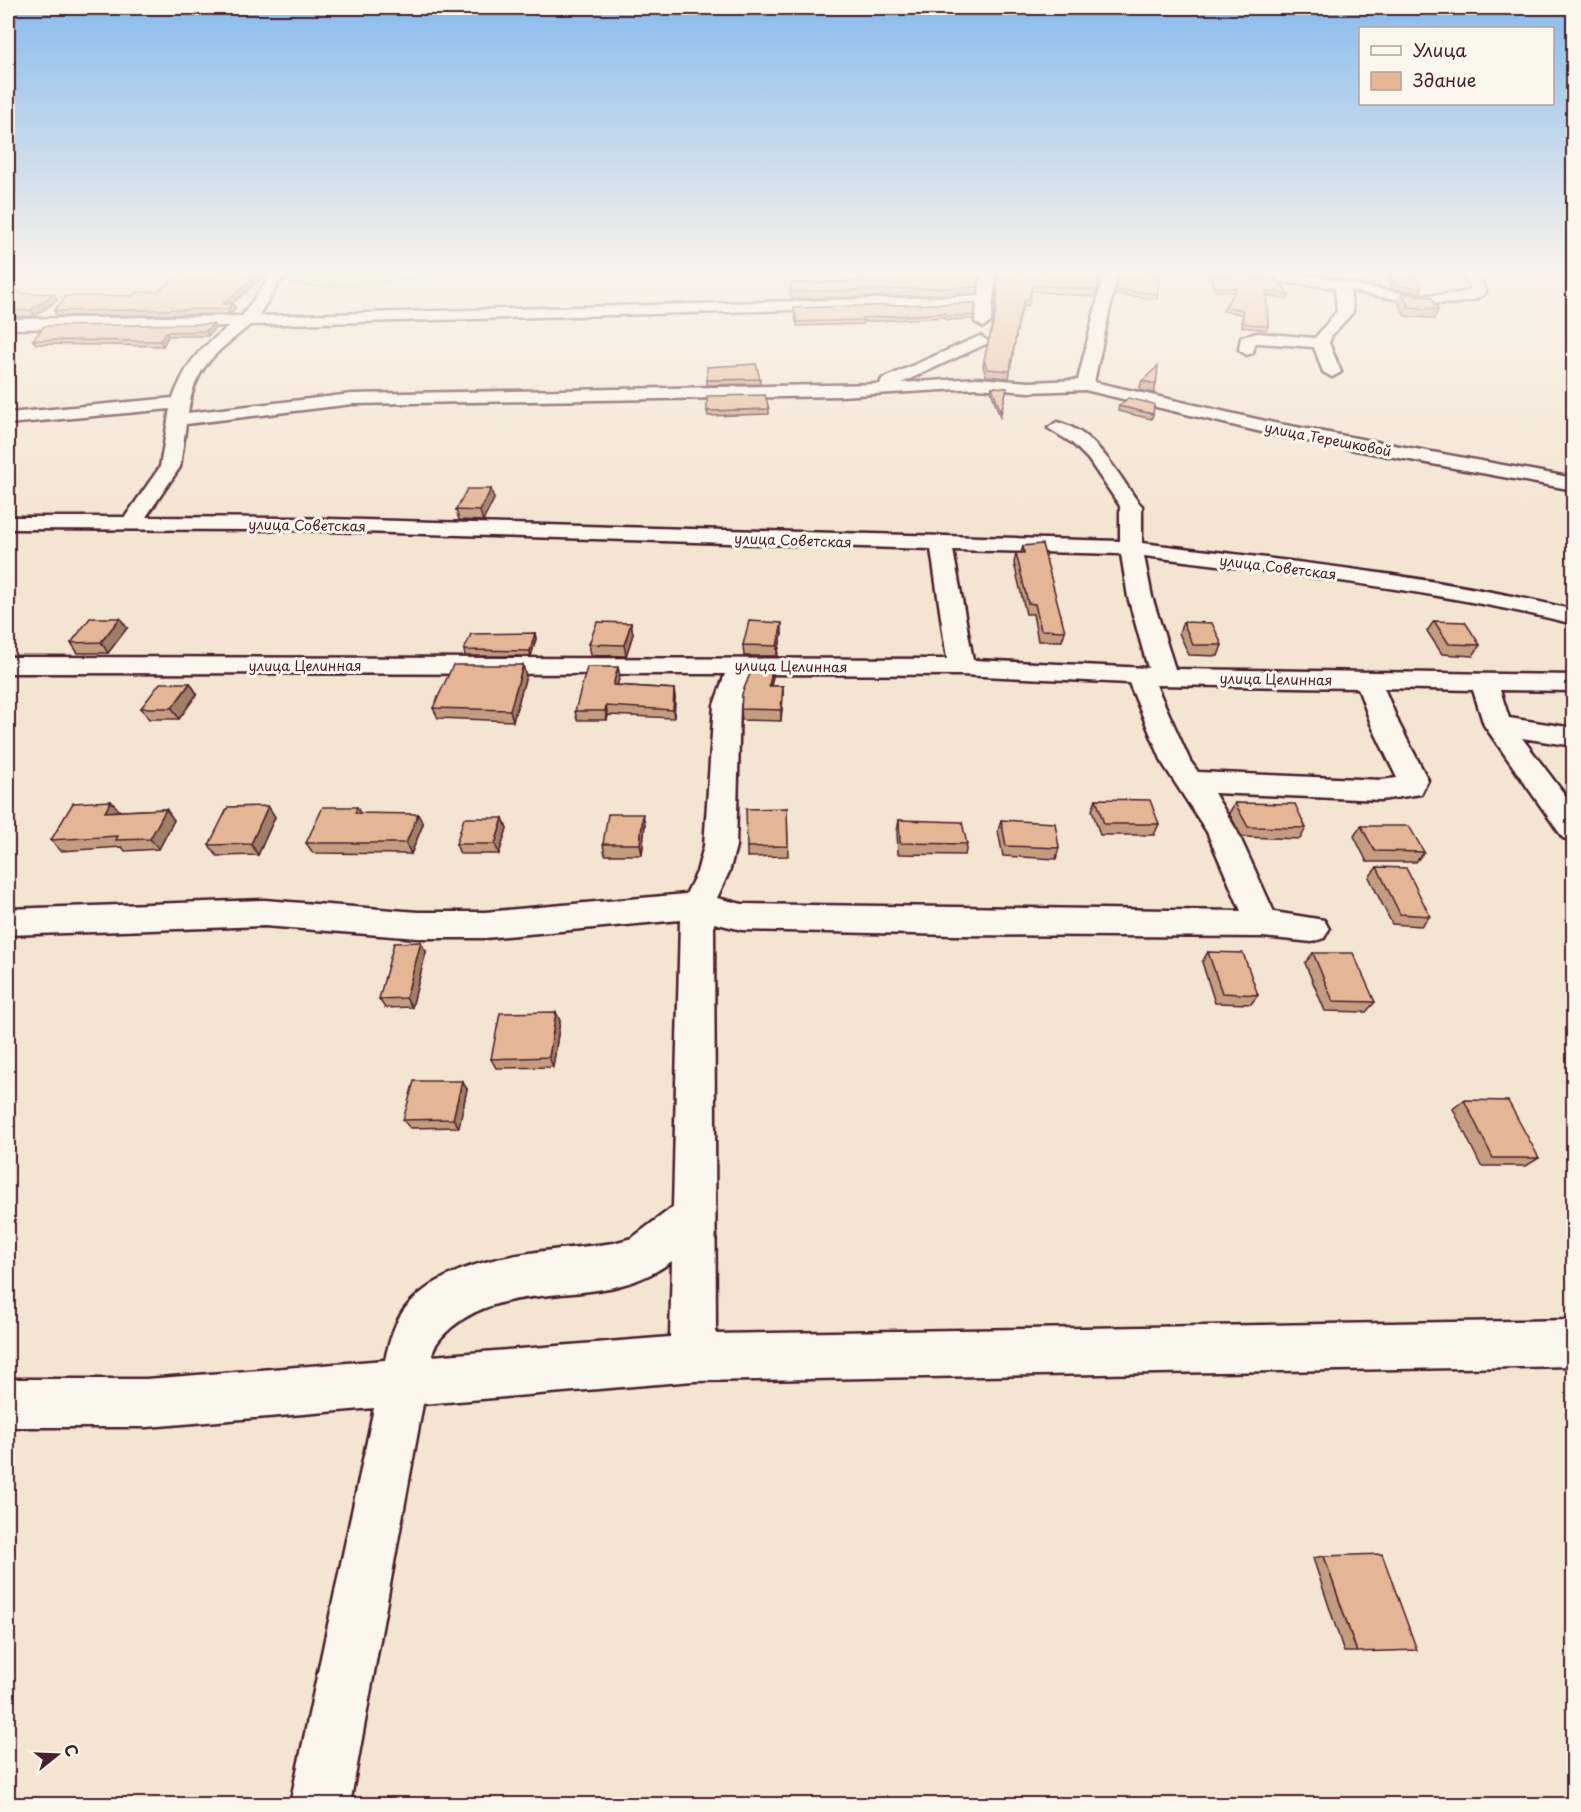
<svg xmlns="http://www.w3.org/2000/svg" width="1581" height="1812" viewBox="0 0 1581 1812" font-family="'Playpen Sans',sans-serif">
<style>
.green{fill:#a8e1a5;stroke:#798068;stroke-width:1.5}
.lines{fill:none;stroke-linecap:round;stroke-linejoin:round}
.minor-casing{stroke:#4a1f2b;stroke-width:5}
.minor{fill:#fbf7ec;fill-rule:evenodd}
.wall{fill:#c49d80;stroke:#4a1f2b;stroke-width:1.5}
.shaded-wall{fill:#a07f68;stroke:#4a1f2b;stroke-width:1.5}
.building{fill:#e4b695;stroke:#4a1f2b;stroke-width:1.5}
.labels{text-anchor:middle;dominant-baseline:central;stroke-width:6;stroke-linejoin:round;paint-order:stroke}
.far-street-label{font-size:14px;fill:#4a1f2b;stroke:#fbf7ec}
</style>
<rect width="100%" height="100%" fill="#f4e4d2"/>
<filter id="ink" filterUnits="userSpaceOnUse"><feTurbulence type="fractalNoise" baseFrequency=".0167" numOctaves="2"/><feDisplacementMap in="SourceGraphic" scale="12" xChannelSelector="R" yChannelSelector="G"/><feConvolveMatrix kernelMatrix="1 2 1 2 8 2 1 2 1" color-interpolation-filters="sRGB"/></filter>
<g filter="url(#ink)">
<path class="green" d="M304,270h165c-58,8 -120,22 -178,14l2,-5z"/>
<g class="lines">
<g class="minor-casing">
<path id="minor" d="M278,270h16l-14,12 -22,34 721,-20 3,-26h14l-5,52 -8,5 -8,-5 2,-17 -727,20c-34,28 -56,41 -62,88l164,-19 528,-10 2,-5 98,-43 8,5 -2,3 -85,39 76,-5 52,4 49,-2 23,-95v-15h14v15l-21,97 180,41 300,55v12l-300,-55 -189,-45 -56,2 -52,-4 -137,8 -488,8 -166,20 -6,43 -34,50 147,1 827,23v-35l-32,-47 -16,-16 -24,-15 9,-6c39,10 59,49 81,80l4,4v37c145,18 290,32 432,67v14c-142,-35 -286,-50 -430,-68l8,41 23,72 399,6v16l-74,-1 9,28 65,10v18l-52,-8 52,69v34l-11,-3 -79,-113 -11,-35 -89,-2 15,36 29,56 -7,14 -40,6 -167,-7 23,38 37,81 50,8 5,9 -5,9 -12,4 -49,-5 -308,-2 -213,-5 -28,-7 2,411 858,-14v46l-881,15 -270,23 -73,400h-60l84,-396 -227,19h-139v-48h139l238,-19c4,-18 10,-41 23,-55 48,-53 140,-53 206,-62l18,-5 41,-31 7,-287 -195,18h-67l-154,-12 -256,9v-26l256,-9 154,12h67l201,-18 11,-22 7,-26 10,-141 11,-31 -717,-1v-16l939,2 -16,-110 -638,-19 -285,-1v-12h117l35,-50 10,-58 -162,15v-11l165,-15c16,-39 24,-47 57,-72l-222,3v-10l234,-3 28,-40zM953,550l168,4 7,43 20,71 -175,-8zM752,674l209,1 168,8 34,81 44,68 34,79 -499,-7 -25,-6 12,-26 7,-26 4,-141zM1156,685l202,3 13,36 26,54 -16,2 -183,-8 -8,-11zM672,1261l-2,76 -238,19c3,-14 10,-20 20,-29 45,-38 108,-28 162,-40 21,-5 41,-13 58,-26z
M1201,270c37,0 73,1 110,6 47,7 114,29 160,14l-3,-8 -12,-12h15l10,10 5,12c-21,24 -107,4 -136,-1l3,21 -21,23 -3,8 12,29 -9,5 -9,-5 -9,-25 -56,-4h-3l-2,10 -6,2 -8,-5 2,-13 17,-4 57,5 22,-27 -2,-23 -127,-14z"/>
</g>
<use href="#minor" class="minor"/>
</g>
<path class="wall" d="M186,270h86l-40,33 3,5 -5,6 -173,2 -3,-5 78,-15 25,-4z
M856,270h124l-3,24 -185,5 -2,-9v-7l72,-2z
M998,270h101l-4,27 -63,-6 -4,15 -5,-1 -5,19 -9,54 -23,-2 -3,-10 12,-51z
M1118,270l40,24 -1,5 -42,-5z
M1384,270h29l9,18 -2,4 -27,-3z
M1213,273l77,22 -2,4 -22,-3 2,30 -2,4 -24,-3v-13l-19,-3 2,-4 10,-15 -21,-1 -3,-14z
M8,293l46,1 3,6 -22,16 -27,1z
M1402,293l36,17 -4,9 -29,-3 -7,-14z
M975,303l-2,16 -27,1 -1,-3 -82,5v2l-66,2 -3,-14v-4z
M215,328l-7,8h-40l-5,10 -127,-2 -3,-4z
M760,379v5l-53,1v-5z
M1142,381l14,3 -2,9 -15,-3z
M992,387l15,1 -7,29 -9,-26z
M1119,406l34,8 -1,5 -34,-8z
M769,409v5l-61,2 -1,-5z
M494,499l-11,22 -24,-1 -3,-10z
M1023,546l42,85 -3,10h-24l-5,-27h-7l-12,-51 2,-10h5z
M1434,621l46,24 -7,11 -31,-2 -15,-23z
M1183,622l39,23 -4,11 -29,-1 -10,-22z
M631,623l2,11 -7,22 -35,-1 -2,-11z
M127,628l-19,25h-30l-7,-10z
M535,633l1,6 -5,17h-66l-1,-6z
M782,634l-5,22h-33l-1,-11z
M526,676l-13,45 -75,-3 -5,-10z
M620,676l-3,9 57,4 1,9 -1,20 -66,-3 -1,5h-30l-2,-9z
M773,676l-2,10h12l-2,35 -39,-1 -1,-11z
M190,683l7,11 -18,25h-30l-8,-11z
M1096,799l63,25 -5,11h-54l-8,-25z
M1235,803l71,25 -6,11 -58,-2 -13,-24z
M268,806l7,11 -17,38 -41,1 -8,-11z
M357,807l3,6 63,11 -12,30 -98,-1 -7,-10z
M787,808l1,48 -41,1v-10z
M166,809l8,11 -15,29 -34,2 -3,-4 -61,4 -10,-11 69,-29z
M503,818l4,10 -8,26h-39l-4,-10z
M899,820l68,24 -2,11 -67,-1 -1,-23z
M1001,820l58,28 -3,11 -53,-3 -5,-25z
M645,824l-3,31h-37l-2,-11z
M1361,826l63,26 -8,10h-49l-13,-26z
M1377,867l53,49 -9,10 -29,-2 -23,-47z
M426,952l-14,55 -27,1 -6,-9z
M1208,952l50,43 -7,9 -36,-1 -13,-41z
M1313,953l62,49 -9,10 -41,-1 -20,-48z
M556,1012l4,9 -7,46 -57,1 -5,-9z
M467,1089l-8,38 -49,1 -7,-8z
M1464,1100l75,58 -13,8h-45l-28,-57z
M1324,1556l33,96h-13l-31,-94z"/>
<path class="shaded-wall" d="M264,270h8l-47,39 -2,-5z
M54,294l3,6 -22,16 -4,-6z
M233,303l2,5 -5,6 -2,-5z
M213,324l2,4 -7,8 -2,-5z
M10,325l4,6 -6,5v-9z
M166,332l2,4 -5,10 -3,-5z
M491,489l3,10 -11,22 -3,-10z
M120,618l7,10 -19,25 -7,-11z
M631,623l2,11 -7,22 -2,-11z
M782,623v11l-5,22v-10z
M535,633l1,6 -5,17 -1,-5z
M523,665l3,11 -13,45 -3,-11z
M773,666v10l-4,20v-10z
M618,667l2,9 -6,18 -1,-9z
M190,683l7,11 -18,25 -7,-11z
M783,686v11l-2,24v-11z
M674,689l1,9 -1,20 -1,-8z
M606,706l2,9 -1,5 -2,-9z
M111,801l9,10 -15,1z
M268,806l7,11 -17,38 -7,-11z
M166,809l8,11 -15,29 -9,-10z
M418,814l5,10 -12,30 -5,-11z
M643,814l2,10 -3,31 -2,-11z
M503,818l4,10 -8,26 -4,-10z
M421,942l5,10 -14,55 -6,-9z
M556,1012l4,9 -7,46 -4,-10z
M462,1081l5,8 -8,38 -6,-8z"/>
<path class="building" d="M186,270h78l-41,34 10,-1 -5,6 -174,2 12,-15h66l5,-4h20z
M860,270h120l-2,17 -186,5 -2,-9 76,-2z
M999,270h100l-2,20 -64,-5 -4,14h-4l-6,18 -9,54 -23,-2 -3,-10 12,-47z
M1118,270h16l25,2 -1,22 -42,-4z
M1388,270h25l9,18 -27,-3z
M1213,273l63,6 14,16 -24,-4 2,35 -25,-3v-13l-18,-3 12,-19 -22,-1z
M8,293l46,1 -23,16 -23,1z
M1402,293l29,4 7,13 -29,-3z
M975,303l-1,12 -27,1 -2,-3 -83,5 1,2 -66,2 -3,-14z
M213,324l-7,7 -40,1 -6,9 -127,-1 11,-14z
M756,364l4,15 -53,1v-13z
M1158,366l-2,18 -14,-3z
M992,387l15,1 -6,25z
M765,395l4,14 -62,2v-15z
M1128,398l26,6 -1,10 -34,-8z
M467,489h24l-11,22 -24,-1z
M1042,544l23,87 -24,-1 -6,-26 -7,-1 -12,-50h8l-1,-7z
M90,618h30l-19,24 -30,1z
M749,621l33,2 -5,23 -34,-1z
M1434,621l31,1 15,23 -31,-1z
M597,622l34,1 -7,22 -35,-1z
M1183,622l29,1 10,22h-29z
M535,633l-5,18 -66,-1 7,-16z
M453,665h70l-13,45 -77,-2z
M753,666h20l-4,20h14l-2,24 -40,-1 1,-15z
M587,667h31l-5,18 61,4 -1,21 -67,-4 -1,5h-30z
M160,683h30l-18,25h-31z
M1096,799l54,1 9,24h-55z
M111,801l-6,11 61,-3 -16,30 -34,1 2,-4 -67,4 22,-37z
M1235,803l60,1 11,24 -58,-1z
M268,806l-17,38 -42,1 19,-38z
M323,807h34l-2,6 63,1 -12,29h-100z
M787,808l1,38 -41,1 -1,-38z
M608,814h35l-3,30h-37z
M464,818h39l-8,26h-39z
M899,820l63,2 5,22 -67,-1z
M1001,820l54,3 4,25 -53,-2z
M1361,826h48l15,26 -49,-1z
M1377,867l29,1 24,48 -30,-2z
M421,942l-15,56 -27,1 15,-56z
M1208,952l35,1 15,42 -36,-2z
M1313,953h40l22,49 -42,-1z
M556,1012l-7,45 -58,2 9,-46z
M414,1081h48l-9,38 -50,1z
M1464,1100l44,1 31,57h-46z
M1382,1554l35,96 -60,2 -33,-96z"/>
</g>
<linearGradient id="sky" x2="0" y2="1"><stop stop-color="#89bbed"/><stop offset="0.52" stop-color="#faf3eb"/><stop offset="1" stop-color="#faf3eb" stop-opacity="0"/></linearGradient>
<rect width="1581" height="524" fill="url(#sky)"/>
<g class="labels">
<g class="far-street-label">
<text transform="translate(1328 439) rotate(11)">улица Терешковой</text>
<text transform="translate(307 525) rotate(1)">улица Советская</text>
<text transform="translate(793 540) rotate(2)">улица Советская</text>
<text transform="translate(1278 567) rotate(7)">улица Советская</text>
<text x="305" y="665">улица Целинная</text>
<text transform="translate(791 666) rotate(1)">улица Целинная</text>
<text transform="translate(1276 679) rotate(1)">улица Целинная</text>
</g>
</g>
<rect width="1581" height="1812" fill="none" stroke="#fbf7ec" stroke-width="30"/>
<rect x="15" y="15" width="1551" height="1782" fill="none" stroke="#4a1f2b" stroke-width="2" filter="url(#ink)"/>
<rect x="1359" y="27" width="195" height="78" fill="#fbf7ec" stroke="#b4a19f" stroke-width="1.5"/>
<rect x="1371" y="46" width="30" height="9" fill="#fbf7ec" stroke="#b4a19f" stroke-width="1.5"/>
<text x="1413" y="57" font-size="18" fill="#4a1f2b">Улица</text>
<rect x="1371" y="72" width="30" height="18" fill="#e4b695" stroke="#b4a19f" stroke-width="1.5"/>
<text x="1413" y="87" font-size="18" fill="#4a1f2b">Здание</text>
<g transform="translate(57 1755) rotate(72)" stroke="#fbf7ec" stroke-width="4.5" paint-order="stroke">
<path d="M0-4.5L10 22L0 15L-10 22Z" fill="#4a1f2b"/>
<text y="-9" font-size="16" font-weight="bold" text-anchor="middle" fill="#4a1f2b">С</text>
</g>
</svg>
